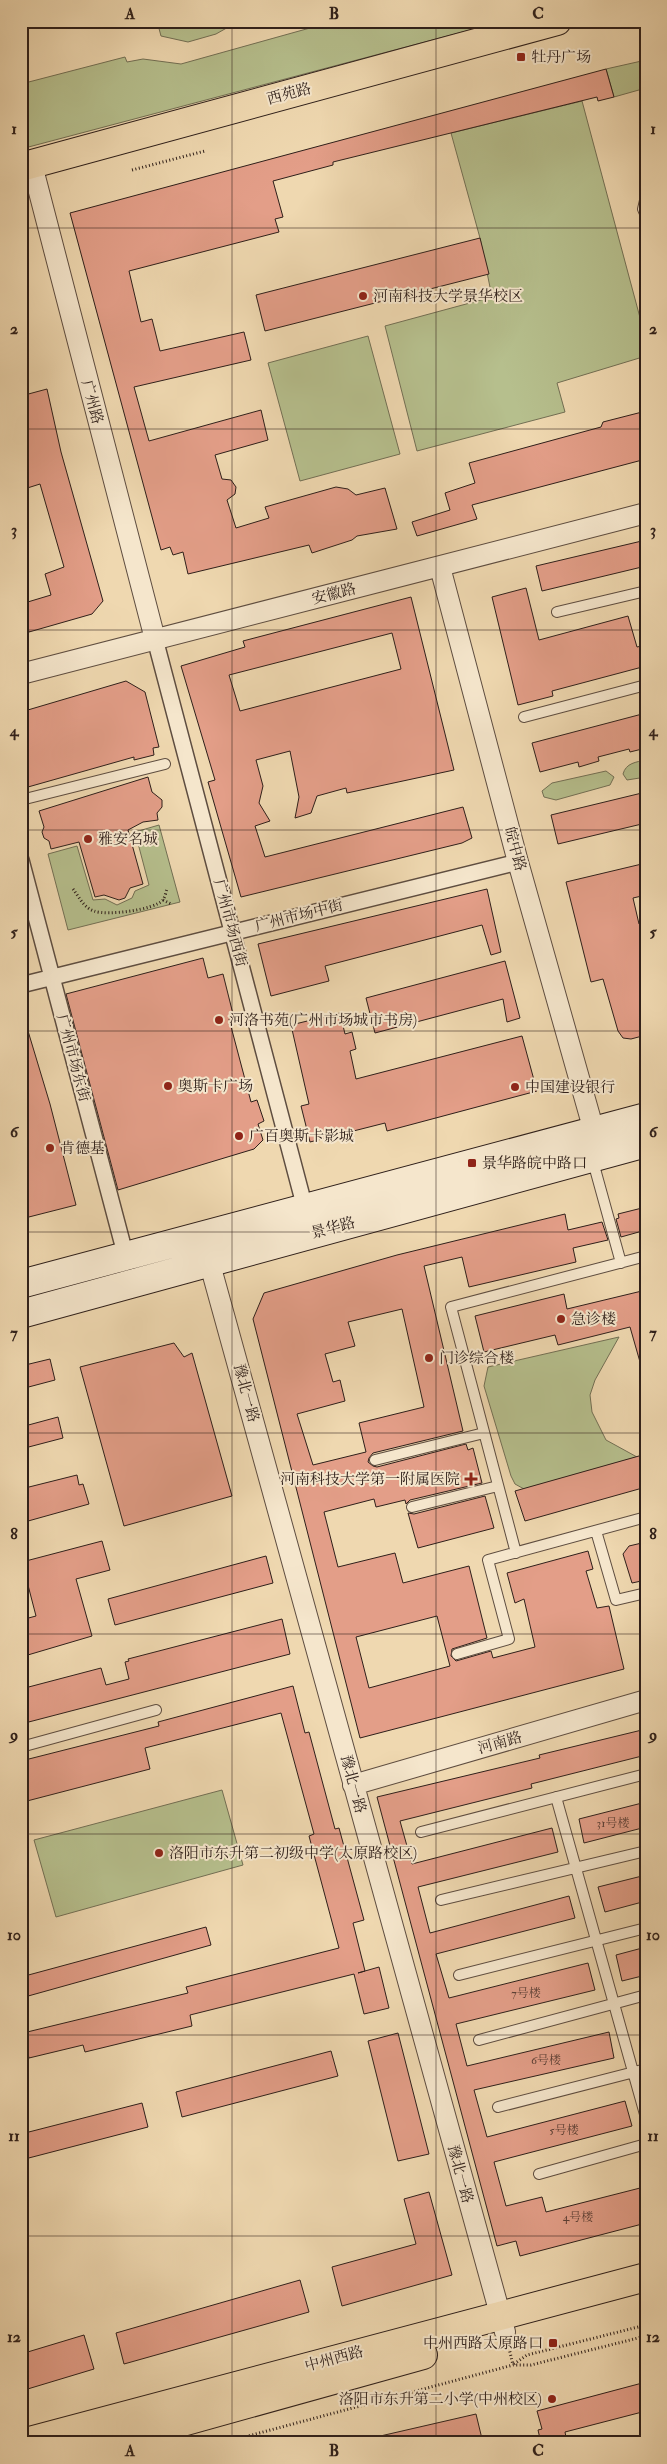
<svg xmlns="http://www.w3.org/2000/svg" width="667" height="2464" viewBox="0 0 667 2464" font-family="'IM FELL Double Pica','Noto Serif SC',serif">
<style>
.green{fill:#b6bf8d;stroke:#726f54}
.building{fill:#e39e88;stroke:#2e1f1a;fill-rule:evenodd}
.lines{fill:none;stroke-linecap:round;stroke-linejoin:round}
.service-casing{stroke:#5e4d40;stroke-width:12}
.pedestrian-casing{stroke:#5e4d40;stroke-width:18}
.minor-casing{stroke:#5e4d40;stroke-width:22}
.secondary-casing{stroke:#2e1f1a;stroke-width:30}
.primary-casing{stroke:#2e1f1a;stroke-width:30}
.path{stroke:#2e1f1a;stroke-width:3;stroke-dasharray:1 2.5;stroke-linecap:butt}
.service{stroke:#f5e6cc;stroke-width:10}
.pedestrian{stroke:#f5e6cc;stroke-width:15}
.minor{stroke:#f5e6cc;stroke-width:20}
.secondary{stroke:#f5e6cc;stroke-width:28}
.primary{stroke:#efd8b0;stroke-width:28}
.grid{fill:none;stroke:#2e1f1a;stroke-width:1;stroke-opacity:0.55}
.poi-dot{fill:#8f2418;stroke:#f5e6cc;stroke-width:2}
.labels{text-anchor:middle;dominant-baseline:central;stroke-width:4;stroke-linejoin:round;paint-order:stroke}
.number-label{font-size:12px;fill:#5b3f36}
.poi-label{font-size:15px;fill:#2e1f1a;stroke:#f5e6cc;text-anchor:start}
.street-label{font-size:15px;fill:#2e1f1a;stroke:#f5e6cc}
.neatline{fill:none;stroke:#2e1f1a;stroke-width:2}
.grid-label{font-size:16px;text-anchor:middle;font-weight:bold;fill:#2e1f1a}
</style>
<rect width="100%" height="100%" fill="#efd8b0"/>
<filter id="stains"><feTurbulence type="fractalNoise" baseFrequency=".004" numOctaves="4"/><feColorMatrix values="0 0 0 0 .2 0 0 0 0 .09 0 0 0 0 .02 0 0 0 .5 -.17"/></filter>
<radialGradient id="worn" r=".72"><stop offset=".6" stop-color="#630" stop-opacity="0"/><stop offset="1" stop-color="#630" stop-opacity=".3"/></radialGradient>
<path class="green" d="M157,21h82l-23,13 -28,8 -27,-6z
M335,21h169l-483,128v-65l104,-27 2,5 16,-3 38,5z
M646,60v28l-32,9 -8,-28z
M582,101l64,239v16l-89,27 8,29 -148,39 -32,-125 107,-29 -12,-59 -29,-105z
M368,336l32,118 -100,27 -32,-118z
M646,760v17l-19,3 -4,-6c3,-11 13,-12 23,-14z
M606,771l8,6 -4,8 -54,15 -12,-3 -2,-6 10,-8z
M159,825l21,77 -112,28 -20,-76 29,-8 16,54 12,-1 12,6 15,-7 3,-7 14,-6 -14,-53z
M619,1337l-24,43 -5,15 2,17 14,28 31,17 -113,32 -9,-5 -4,-8 -27,-90 4,-19z
M222,1790l21,75 -187,52 -22,-77z"/>
<path class="building" d="M606,69l8,28 -16,4 -1,-4 -264,65v3l-60,16 10,36 -8,2 4,13 -150,39 12,51 11,-3 8,32 84,-19 7,28 -117,27 15,54 112,-31 7,30 -53,15 7,24 9,1 5,7 -1,7 -8,6 9,28 33,-10 -4,-11 71,-20 12,2 8,6 29,-7 12,41 -40,7 -5,4 -40,13 -3,-8 -121,29 -5,-22 -10,3 -3,-8 -9,3 -91,-337z
M480,238l9,36 -224,57 -9,-36z
M47,389l14,63 42,149 -11,13 -63,18 -8,-28 30,-9 -6,-21 19,-7 -24,-83 -19,6v-94z
M646,411v48l-174,46 5,14 -60,17 -5,-14 38,-12 -5,-17 30,-10 -6,-20 132,-36 2,-5z
M646,540v26l-104,25 -6,-25z
M526,588l13,52 89,-24 9,31 9,-2v21l-94,25 1,5 -35,9 -26,-108z
M411,597l43,173 -107,23 -1,-5 -29,8 -6,17 -16,5 4,-21 -9,-46 -34,9 7,26 -4,17 11,18 -15,5 10,31 198,-50 9,31 -10,5 -221,54 -33,-115 7,-2 -34,-114 64,-19 -2,-6zM392,633l9,36 -161,42 -11,-36z
M126,681l19,11 14,55 -6,1 1,7 -20,5v-3l-106,30 -7,-24v-51z
M646,713v35l-16,4 -1,-3 -31,8 1,4 -20,6 -1,-5 -38,10 -8,-29z
M148,777l4,15 10,8v7l-5,6 1,7 -15,2 -15,8 15,54 -13,4 -5,10 -6,2 -15,-5 -9,2 -16,-55 -28,7 -2,-8 -5,-3 -2,-6 2,-5 -5,-16z
M646,792v31l-88,21 -7,-29z
M646,863v32l-13,3 6,26 7,-2v113l-15,4 -8,-1 -5,-7 -15,-52 -12,3 -25,-100z
M487,889l14,63 -10,3 -9,-30 -157,41 4,15 -58,15 -13,-52z
M203,958l5,20 15,-4 11,44 -5,1 22,83 6,-2 7,21 -6,3 5,16 -9,9 -136,41 -52,-196z
M505,961l15,57 -13,4 -4,-23 -128,34 -9,-35z
M340,1013l5,21 7,-2 4,17 -6,2 6,28 166,-43 15,55 -150,40 -2,-8 -75,19 -9,-36 8,-2 -18,-79z
M25,1021l25,83 26,101 -55,14v-197z
M646,1207v23l-25,7 -5,-18 3,-1 -1,-4z
M565,1214l3,16 34,-8 6,18 -35,8 3,14 -107,25 -7,-30 -38,9 39,165 -90,22 -4,5 -1,4 5,4 4,1 89,-23 2,6 5,-2 9,35 -72,17 -4,4 -1,-4 -29,7 -2,-8 -50,13 14,55 57,-14 8,30 66,-17 18,72 -35,11 -1,7 5,5 35,-10 2,7 42,-11 -11,-48 -9,4 -8,-30 81,-22 5,18 -7,2 11,37 12,-2 15,63 -264,69 -107,-419 11,-26 133,-38zM402,1309l22,98 -65,16 7,29 -53,13 -16,-51 48,-13 -5,-21 -7,2 -8,-28 30,-8 -7,-24zM437,1616l13,50 -81,22 -13,-51z
M646,1290v78l-4,1 -12,-42 -72,18 -3,-10 -71,17 -9,-36 89,-22 3,15z
M174,1343l10,14 8,-4 40,143 -108,30 -44,-159z
M50,1359l5,21 -34,9v-23z
M58,1417l5,21 -42,11v-22z
M646,1454v33l-121,34 -10,-30z
M77,1475l2,10 4,-1 6,20 -68,19v-34z
M485,1496l9,32 -76,20 -10,-35 6,1z
M102,1541l8,29 -34,9 16,57 -71,21v-37l15,-4 -14,-54z
M646,1542v38l-14,3 -9,-29 6,-8z
M266,1556l7,27 -158,42 -7,-26z
M282,1619l8,35 -269,70v-35l80,-21 5,17 23,-6 -4,-17 4,-1 -1,-2z
M293,1686l12,47 4,-1 26,97 4,-1 25,92 -11,3 12,48 -7,2 21,-6 10,41 -25,6 -10,-40 -164,41 2,11 -107,26 -2,-7 -54,13 -6,-25 165,-40 -2,-6 153,-39 -30,-112 5,-2 -33,-121 -136,35 5,21 -123,32 -6,-23v-17l138,-35 -1,-4z
M646,1729v26l-115,29 1,4 -132,33 12,43 140,-36 6,24 -140,35 12,46 139,-37 6,22 -139,36 13,44 139,-35 7,27 -139,34 11,42 142,-34 5,26 -140,32 13,47 138,-36 7,25 -138,36 12,44 36,-9 4,15 98,-25 2,36 -126,33 -4,-15 -19,5 -120,-449 163,-39 -1,-3z
M646,1802v25l-62,16 -5,-24z
M646,1875v26l-41,11 -7,-25z
M206,1927l5,18 -190,53v-21z
M646,1947v28l-24,6 -6,-26z
M398,2033l31,121 -31,7 -30,-120z
M331,2051l7,25 -156,41 -6,-25z
M142,2103l6,24 -127,33v-26z
M429,2192l23,83 -110,31 -10,-39 84,-23 -12,-45z
M300,2280l9,32 -185,52 -8,-31z
M84,2335l10,34 -73,22v-37z
M646,2382v29l-81,21 1,5 -25,6 -3,-13 4,-1 -5,-18z
M476,2414l7,29h-106l-1,-6z"/>
<g class="lines">
<g class="service-casing">
<path id="service" d="M646,196l-3,13 3,7
M557,612l89,-21
M524,717l122,-32
M21,800l144,-36
M592,1158l29,105
M375,1460l109,-27
M412,1507l86,-21
M596,1531l20,69 30,-7
M516,1553l-65,-246 195,-51
M457,1654l52,-15 -21,-79 158,-43
M21,1747l135,-37
M556,1797l90,321
M421,1832l225,-58
M441,1900l205,-49
M459,1975l187,-47
M479,2040l167,-45
M498,2107l148,-38
M539,2174l107,-30"/>
</g>
<g class="pedestrian-casing">
<path id="pedestrian" d="M155,639l150,569
M21,860l105,397
M21,985l497,-123"/>
</g>
<g class="minor-casing">
<path id="minor" d="M32,165l123,474
M440,567l78,295 76,269
M21,674l625,-161
M206,1250l299,1082
M353,1785l293,-85"/>
</g>
<g class="secondary-casing">
<path id="secondary" d="M21,1284l625,-167
M21,1314l625,-171"/>
</g>
<g class="primary-casing">
<path id="primary" d="M21,167l536,-146
M22,2443l624,-166
M107,2443l316,-88"/>
</g>
<path class="path" d="M132,170l73,-19
M73,889c6,8 11,19 21,22 13,5 60,-1 69,-11 2,-3 3,-8 4,-11
M163,900l8,4
M509,2348l4,17
M514,2364l13,-9 119,-30
M222,2443l291,-78h18l115,-29"/>
<use href="#service" class="service"/>
<use href="#pedestrian" class="pedestrian"/>
<use href="#minor" class="minor"/>
<use href="#secondary" class="secondary"/>
<use href="#primary" class="primary"/>
</g>
<path class="grid" d="M232,21v2422M436,21v2422M21,228h625M21,429h625M21,630h625M21,830h625M21,1031h625M21,1232h625M21,1433h625M21,1634h625M21,1834h625M21,2035h625M21,2236h625"/>
<g class="poi-dot">
<rect x="516" y="52" width="10" height="10" rx="2.5"/>
<circle cx="363" cy="296" r="5"/>
<circle cx="88" cy="839" r="5"/>
<circle cx="219" cy="1020" r="5"/>
<circle cx="168" cy="1086" r="5"/>
<circle cx="515" cy="1087" r="5"/>
<circle cx="239" cy="1136" r="5"/>
<circle cx="50" cy="1148" r="5"/>
<rect x="467" y="1158" width="10" height="10" rx="2.5"/>
<circle cx="561" cy="1319" r="5"/>
<circle cx="429" cy="1358" r="5"/>
<path d="M468.5 1471.5h5v5h5v5h-5v5h-5v-5h-5v-5h5z"/>
<circle cx="159" cy="1853" r="5"/>
<rect x="548" y="2338" width="10" height="10" rx="2.5"/>
<circle cx="552" cy="2399" r="5"/>
</g>
<g class="labels">
<g class="number-label">
<text x="613" y="1823">31号楼</text>
<text x="526" y="1993">7号楼</text>
<text x="546" y="2060">6号楼</text>
<text x="564" y="2130">5号楼</text>
<text x="578" y="2217">4号楼</text>
</g>
<g class="poi-label">
<text x="531" y="57">牡丹广场</text>
<text x="373" y="296">河南科技大学景华校区</text>
<text x="98" y="839">雅安名城</text>
<text x="229" y="1020">河洛书苑(广州市场城市书房)</text>
<text x="178" y="1086">奥斯卡广场</text>
<text x="525" y="1087">中国建设银行</text>
<text x="249" y="1136">广百奥斯卡影城</text>
<text x="60" y="1148">肯德基</text>
<text x="482" y="1163">景华路皖中路口</text>
<text x="571" y="1319">急诊楼</text>
<text x="439" y="1358">门诊综合楼</text>
<text x="460" y="1479" text-anchor="end">河南科技大学第一附属医院</text>
<text x="169" y="1853">洛阳市东升第二初级中学(太原路校区)</text>
<text x="543" y="2343" text-anchor="end">中州西路太原路口</text>
<text x="542" y="2399" text-anchor="end">洛阳市东升第二小学(中州校区)</text>
</g>
<g class="street-label">
<text transform="translate(289 94) rotate(-15)">西苑路</text>
<text transform="translate(92 402) rotate(75)">广州路</text>
<text transform="translate(334 594) rotate(-14)">安徽路</text>
<text transform="translate(515 849) rotate(75)">皖中路</text>
<text transform="translate(299 916) rotate(-14)">广州市场中街</text>
<text transform="translate(230 923) rotate(75)">广州市场西街</text>
<text transform="translate(73 1058) rotate(75)">广州市场东街</text>
<text transform="translate(333 1228) rotate(-15)">景华路</text>
<text transform="translate(246 1393) rotate(75)">豫北一路</text>
<text transform="translate(500 1743) rotate(-16)">河南路</text>
<text transform="translate(353 1784) rotate(75)">豫北一路</text>
<text transform="translate(460 2174) rotate(75)">豫北一路</text>
<text transform="translate(334 2359) rotate(-15)">中州西路</text>
</g>
</g>
<rect width="667" height="2464" fill="none" stroke="#efd8b0" stroke-width="55"/>
<rect x="28" y="28" width="612" height="2408" class="neatline"/>
<g class="grid-label">
<text x="130" y="19">A</text>
<text x="334" y="19">B</text>
<text x="538" y="19">C</text>
<text x="14" y="134">1</text>
<text x="653" y="134">1</text>
<text x="14" y="334">2</text>
<text x="653" y="334">2</text>
<text x="14" y="535">3</text>
<text x="653" y="535">3</text>
<text x="14" y="736">4</text>
<text x="653" y="736">4</text>
<text x="14" y="937">5</text>
<text x="653" y="937">5</text>
<text x="14" y="1137">6</text>
<text x="653" y="1137">6</text>
<text x="14" y="1338">7</text>
<text x="653" y="1338">7</text>
<text x="14" y="1539">8</text>
<text x="653" y="1539">8</text>
<text x="14" y="1740">9</text>
<text x="653" y="1740">9</text>
<text x="14" y="1940">10</text>
<text x="653" y="1940">10</text>
<text x="14" y="2141">11</text>
<text x="653" y="2141">11</text>
<text x="14" y="2342">12</text>
<text x="653" y="2342">12</text>
<text x="130" y="2456">A</text>
<text x="334" y="2456">B</text>
<text x="538" y="2456">C</text>
</g>
<rect width="100%" height="100%" filter="url(#stains)"/>
<rect width="100%" height="100%" fill="url(#worn)"/>
</svg>
